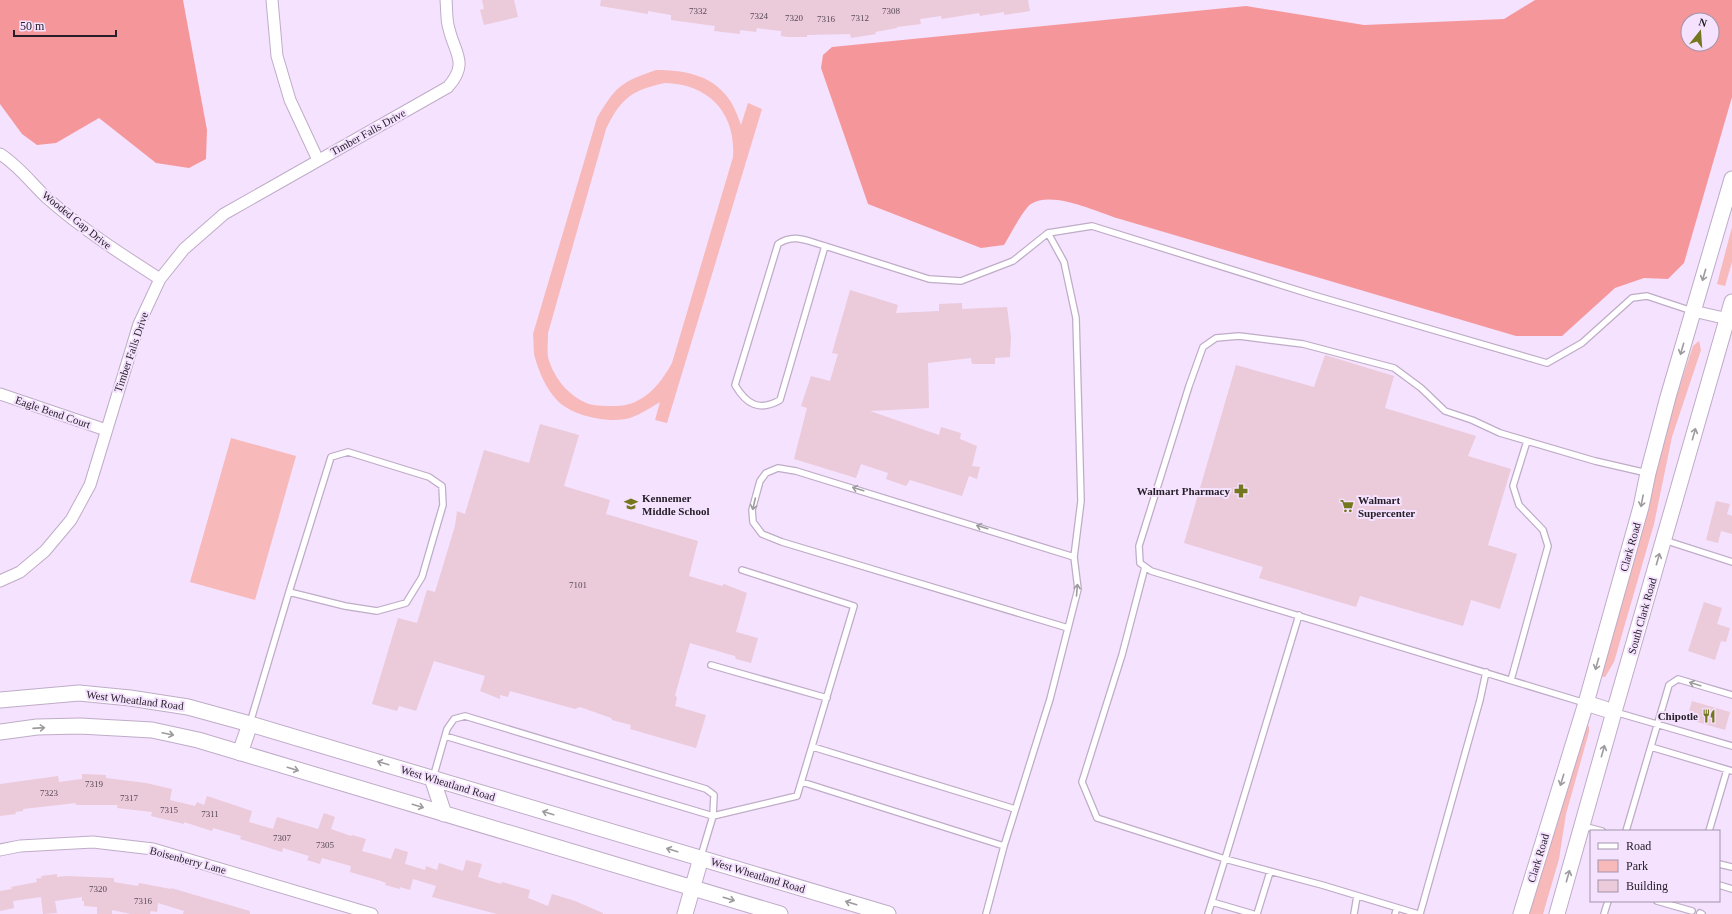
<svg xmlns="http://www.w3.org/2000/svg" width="1732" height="914" viewBox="0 0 1732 914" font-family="Georgia,serif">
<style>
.green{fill:#f7b9ba;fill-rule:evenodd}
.forest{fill:#f5979a;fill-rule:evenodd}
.building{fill:#ebcada}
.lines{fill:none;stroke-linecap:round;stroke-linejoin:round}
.lane-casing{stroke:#bfacc7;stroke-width:8}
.street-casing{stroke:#bfacc7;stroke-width:13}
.secondary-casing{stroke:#bfacc7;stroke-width:17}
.lane{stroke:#fff;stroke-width:5.5}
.street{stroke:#fff;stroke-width:11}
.secondary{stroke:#fff;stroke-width:15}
.oneway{stroke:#9e9b9f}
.labels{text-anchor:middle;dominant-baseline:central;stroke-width:4;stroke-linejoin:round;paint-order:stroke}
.number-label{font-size:9px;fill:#584a56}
.street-label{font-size:11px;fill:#27202a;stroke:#f5e2fe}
.poi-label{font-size:11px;font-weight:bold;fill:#27202a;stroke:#f5e2fe;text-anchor:end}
</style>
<rect width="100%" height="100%" fill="#f5e2fe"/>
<path class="green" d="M656,70c25,0 52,4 69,24 8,9 12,20 16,31l7,-22 14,6 -95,314 -12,-3 5,-18c-10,6 -19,12 -30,16 -20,6 -60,-2 -74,-19 -10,-11 -17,-27 -21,-41 -2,-7 -1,-16 -2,-24l64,-216c19,-32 24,-36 59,-48zM665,83c44,1 71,30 68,74l-61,206c-9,16 -19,30 -35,38 -7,4 -16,5 -23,5 -8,0 -17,0 -25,-2 -20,-7 -36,-27 -41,-47 -1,-7 0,-16 0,-24l58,-204c15,-31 26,-39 59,-46z
M1732,227v35l-7,24 -8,-2z
M1699,341l2,9 -29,87 -18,87 -40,138 -9,15 -6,-1 58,-221 36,-109z
M231,438l65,18 -41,144 -65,-18z
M1583,724l6,2v6l-23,82 -7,45 -16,55h-16z"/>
<path class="forest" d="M0,0h183l24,130 -1,29 -17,9 -33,-5 -57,-45 -43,25 -19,2 -15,-11 -22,-30z
M1535,0h197v97l-48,166 -16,16 -24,-1 -29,10 -53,48h-46l-396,-117c-23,-7 -68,-29 -89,-15 -7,4 -22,33 -27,41l-23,3 -113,-44 -47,-136 2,-13 9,-8 414,-41 118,19 140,-6zM1688,20h24v24h-24z"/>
<path class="building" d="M482,0h32l4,17 -34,8 -4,-15 4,-1z
M601,0h427l2,11 -26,4v-3l-24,4 -1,-3 -37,6 -1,-3 -21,3 1,5 -24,3v1l-22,4 1,2 -25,4 -1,-4 -43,1v2h-19l-7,-1v-5l-24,-3 -1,4 -16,-2v4l-26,-3 1,-5 -44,-6v-5l-23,-4v3l-48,-8z
M850,290l48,15 -2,8 43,-2v-7l23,-1v6l45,-2 4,30 -1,20 -15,1v6h-23l-1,-6 -43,5 1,45 -59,3 69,24 2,-8 20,6 -1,6 17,7 -5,20 8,1 -3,12 -8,-3 -7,20 -52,-16 -4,6 -20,-7 2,-6 -27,-9 -5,14 -62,-19 13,-51 -6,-2 10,-30 19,5 8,-27 -6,-1z
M1325,355l69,21 -9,32 91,28 -8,20 43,13 -23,76 29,9 -17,55 -29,-9 -8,26 -103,-30 -4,11 -97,-29 4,-11 -79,-24 52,-178 78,22z
M540,424l39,11 -15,51 46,14 -4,14 92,27 -9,35 33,10 2,-2 23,9 -11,39 22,6 -7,25 -15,-4 -1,-3 -45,-13 -15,52 2,3 -2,8 31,9 -10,33 -66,-19 1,-4 -19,-5 -1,-2 -31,-11 -5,2 -65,-18 -2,6 -8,-2v4l-20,-8 5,-15 -51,-15 -18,50 -17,-5 -2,5 -25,-7 26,-86 19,5 10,-33 8,2 20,-66 2,-15 8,3 19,-64 45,13z
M1716,501l14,3 -3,10 5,2v18l-11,-3 -3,12 -12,-3z
M1704,602l18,6 -5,16 13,4 -4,14 -5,-1 -6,19 -27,-9z
M1692,701l38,11 -5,18 -38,-11z
M82,774l24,1v3l40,5 26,6 -2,11 25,6 2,-4 7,3 3,-9 45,15 -3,11 24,7 4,-12 41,12 6,-16 11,4 -4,12 20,7 1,-1 14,4 -4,12 29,8 4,-11 13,4 -3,12 20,6 1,-4 11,4 2,-7 24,8 3,-11 16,4 -4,13 23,7 1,-2 28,8 -2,8 20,8 4,-12 23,7 28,12v1h-106l-65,-17 4,-11 -23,-7 -3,11 -10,-3v2l-15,-4 1,-2 -5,-2 -31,-9 1,-6 -29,-8 -2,6 -13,-4 2,-4 -26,-8 -1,4 -42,-13 1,-3 -28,-8 -1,3 -28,-9v2l-33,-8 1,-4 -35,-4 1,-3h-42v-2l-53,6v2l-8,1 1,2 -16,2v-32l58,-8 1,6 23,-3z
M57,874v3l9,-1 48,2v4l24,4 1,-3 32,6v-1l79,23v3h-67l1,-3 -26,-8 -1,9 -6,-1 -1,3h-19l-19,-4v4h-15v-7l-13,-1v-5h-2v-4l-27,4 2,12 -14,1 -2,-17 -28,4 1,7 -14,3v-20l12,-2 -1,-2 26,-5 -1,-3 6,-1 -1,-2z"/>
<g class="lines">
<g class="lane-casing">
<path id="lane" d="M1048,233l44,-7 221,69 234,68 35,-20 50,-45 15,-2 45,15
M825,246c-18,-5 -31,-13 -47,-2l-43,141c11,19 24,27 45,15l45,-154 104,33 32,2 52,-20 35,-28 16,29 12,56 5,183 -7,56
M1664,540l68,22
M1145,567l-23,88 -40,127 15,36 128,41 74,-244
M711,665l116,33
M1511,680l37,-134 -5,-16 -24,-25 -6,-19 14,-45
M1585,703l-434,-132 -11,-8 -1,-17 50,-160 14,-39 13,-9 23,-2 64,8 91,24 27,20 24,23 27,9 28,13 95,28 52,12
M1615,712l117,34
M250,723l39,-131 42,-135 17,-5 81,25 13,9 1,19 -10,34 -11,38 -16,26 -29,8 -32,-5 -56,-14
M445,736l268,80 84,-20 57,-190 -112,-36
M813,747l202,62
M1651,747l81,24
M433,778l14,-49 7,-10 11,-3 241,73 8,6 -1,21 -12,40
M802,782l202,64 46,-147 28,-110 -4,-32 -278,-86 -18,-3 -12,5 -6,8 -8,29 1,12 9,12 20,8 286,86
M1583,826l19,5
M1626,831l43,-146 9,-6 54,16
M1709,831l18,-61
M1719,864l13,3
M1719,885l13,4
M1657,901l35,10
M1212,902l41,12
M1700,913l2,1
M986,914l18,-68
M1208,914l17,-55 97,26 96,29
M1257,914l13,-42
M1354,914l3,-18
M1395,914l2,-6
M1420,914l60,-214 6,-28
M1604,914l4,-13"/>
</g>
<g class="street-casing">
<path id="street" d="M272,0l5,56 13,44 28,60
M0,154c19,12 31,29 47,44 35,31 74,56 113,81
M1693,311l39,9
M0,394l106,36
M0,581l20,-9 25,-21 26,-31 19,-35 49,-161 21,-45 24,-30 40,-35 224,-127c21,-24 7,-33 1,-58 -3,-9 -2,-20 -3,-29
M0,850l20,-4 73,-4 60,7 219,65"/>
</g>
<g class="secondary-casing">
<path id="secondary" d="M0,700l79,-7 51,5 58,9 62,17 638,190
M1586,703l28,9
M0,732l37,-5 43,-1 72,4 46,10 582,174
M240,753l10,-29
M432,778l12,36
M685,914l16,-56
M1521,914l65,-211 55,-196 7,-34 20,-76 64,-218
M1557,914l57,-202 118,-410"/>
</g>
<use href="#lane" class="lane"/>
<use href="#street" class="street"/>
<use href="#secondary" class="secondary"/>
</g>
<defs><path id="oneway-shaft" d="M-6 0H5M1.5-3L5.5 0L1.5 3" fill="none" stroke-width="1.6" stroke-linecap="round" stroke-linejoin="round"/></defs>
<g class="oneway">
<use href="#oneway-shaft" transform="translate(1704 275) rotate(106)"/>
<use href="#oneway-shaft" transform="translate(1682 349) rotate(106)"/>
<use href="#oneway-shaft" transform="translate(1694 434) rotate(-74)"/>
<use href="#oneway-shaft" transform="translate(858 489) rotate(-163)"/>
<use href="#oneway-shaft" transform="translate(1642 501) rotate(101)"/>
<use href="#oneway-shaft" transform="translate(754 504) rotate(103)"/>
<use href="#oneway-shaft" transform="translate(982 527) rotate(-163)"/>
<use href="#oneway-shaft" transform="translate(1658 559) rotate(-74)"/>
<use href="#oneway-shaft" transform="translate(1077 590) rotate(-85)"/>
<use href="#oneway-shaft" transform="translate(1597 664) rotate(106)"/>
<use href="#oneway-shaft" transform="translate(1695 684) rotate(-163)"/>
<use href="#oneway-shaft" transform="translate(39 728) rotate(-4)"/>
<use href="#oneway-shaft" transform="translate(168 734) rotate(12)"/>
<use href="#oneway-shaft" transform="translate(1603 751) rotate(-74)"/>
<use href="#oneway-shaft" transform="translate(383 763) rotate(-163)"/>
<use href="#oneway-shaft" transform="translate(293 769) rotate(17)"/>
<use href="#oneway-shaft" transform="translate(1562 780) rotate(107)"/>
<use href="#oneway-shaft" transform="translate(418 806) rotate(17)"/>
<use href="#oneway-shaft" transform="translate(548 813) rotate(-163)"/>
<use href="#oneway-shaft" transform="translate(672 850) rotate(-163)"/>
<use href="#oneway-shaft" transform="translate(1568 876) rotate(-74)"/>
<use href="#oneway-shaft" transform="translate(729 899) rotate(17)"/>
<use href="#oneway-shaft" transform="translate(851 903) rotate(-163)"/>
</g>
<defs>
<g id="pharmacy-bare" transform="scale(1.08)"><path d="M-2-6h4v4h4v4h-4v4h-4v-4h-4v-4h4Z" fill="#75771e" stroke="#f5e2fe" stroke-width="2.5" paint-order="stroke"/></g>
<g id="school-bare" transform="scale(1.08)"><path d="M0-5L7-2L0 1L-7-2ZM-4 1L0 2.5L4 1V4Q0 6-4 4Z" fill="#75771e" stroke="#f5e2fe" stroke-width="2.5" paint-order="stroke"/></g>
<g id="supermarket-bare" transform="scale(1.08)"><path d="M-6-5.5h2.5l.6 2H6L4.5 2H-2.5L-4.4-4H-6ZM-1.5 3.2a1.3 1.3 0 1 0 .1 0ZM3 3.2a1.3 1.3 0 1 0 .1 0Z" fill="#75771e" stroke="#f5e2fe" stroke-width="2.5" paint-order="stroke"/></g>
<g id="restaurant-bare" transform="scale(1.08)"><path d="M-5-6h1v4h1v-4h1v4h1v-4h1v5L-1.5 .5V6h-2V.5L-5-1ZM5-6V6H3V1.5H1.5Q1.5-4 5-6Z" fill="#75771e" stroke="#f5e2fe" stroke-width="2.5" paint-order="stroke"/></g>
</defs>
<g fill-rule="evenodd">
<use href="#pharmacy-bare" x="1241" y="491"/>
<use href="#school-bare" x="631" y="504"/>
<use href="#supermarket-bare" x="1347" y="506"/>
<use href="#restaurant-bare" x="1709" y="716"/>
</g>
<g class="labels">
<g class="number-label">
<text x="698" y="11">7332</text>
<text x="891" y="11">7308</text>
<text x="759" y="16">7324</text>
<text x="794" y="18">7320</text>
<text x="860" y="18">7312</text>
<text x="826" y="19">7316</text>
<text x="578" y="585">7101</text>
<text x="94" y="784">7319</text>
<text x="49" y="793">7323</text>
<text x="129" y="798">7317</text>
<text x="169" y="810">7315</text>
<text x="210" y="814">7311</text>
<text x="282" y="838">7307</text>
<text x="325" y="845">7305</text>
<text x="98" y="889">7320</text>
<text x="143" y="901">7316</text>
</g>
<g class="street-label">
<text transform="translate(368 132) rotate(-29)">Timber Falls Drive</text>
<text transform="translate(77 220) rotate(39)">Wooded Gap Drive</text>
<text transform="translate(131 352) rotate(-71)">Timber Falls Drive</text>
<text transform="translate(53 412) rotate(19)">Eagle Bend Court</text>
<text transform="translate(1630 547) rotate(-74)">Clark Road</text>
<text transform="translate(1642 616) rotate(-74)">South Clark Road</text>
<text transform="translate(135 700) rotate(7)">West Wheatland Road</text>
<text transform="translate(448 783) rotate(17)">West Wheatland Road</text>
<text transform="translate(1538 858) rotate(-73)">Clark Road</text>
<text transform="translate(188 860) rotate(15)">Boisenberry Lane</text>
<text transform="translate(758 875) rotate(17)">West Wheatland Road</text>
</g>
<g class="poi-label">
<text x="1230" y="491">Walmart Pharmacy</text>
<text x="642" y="498" text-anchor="start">Kennemer<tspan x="642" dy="13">Middle School</tspan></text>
<text x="1358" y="500" text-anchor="start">Walmart<tspan x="1358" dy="13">Supercenter</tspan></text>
<text x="1698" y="716">Chipotle</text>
</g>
</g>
<rect x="1590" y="830" width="130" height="72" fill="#f5e2fe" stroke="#a394a9"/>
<rect x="1598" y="843" width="20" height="6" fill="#ffffff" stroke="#a394a9"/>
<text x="1626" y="850" font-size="12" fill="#27202a">Road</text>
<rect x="1598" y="860" width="20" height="12" fill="#f7b9ba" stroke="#a394a9"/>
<text x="1626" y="870" font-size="12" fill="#27202a">Park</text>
<rect x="1598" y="880" width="20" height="12" fill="#ebcada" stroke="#a394a9"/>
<text x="1626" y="890" font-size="12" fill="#27202a">Building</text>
<g transform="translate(1700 32) rotate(17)"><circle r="19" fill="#f5e2fe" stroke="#a394a9"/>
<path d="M0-3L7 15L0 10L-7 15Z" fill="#75771e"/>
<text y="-6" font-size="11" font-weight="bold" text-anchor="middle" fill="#27202a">N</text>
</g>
<path d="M14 30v6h102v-6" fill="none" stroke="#27202a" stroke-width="2"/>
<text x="20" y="30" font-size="12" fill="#27202a" stroke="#f5e2fe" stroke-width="3" paint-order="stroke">50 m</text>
</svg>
